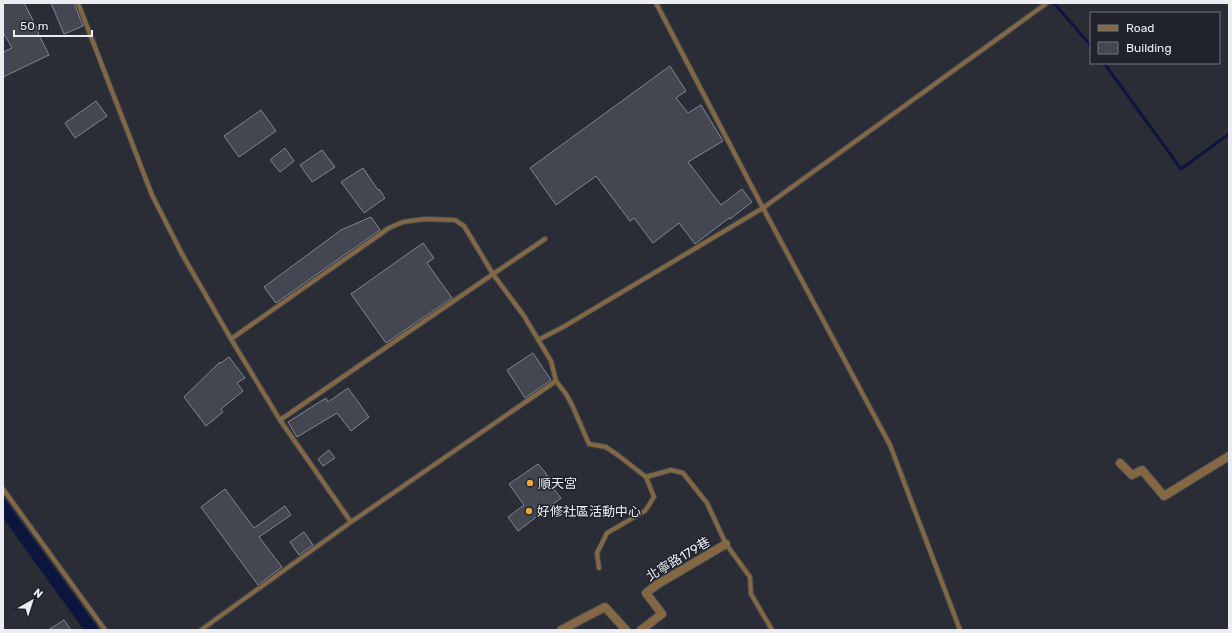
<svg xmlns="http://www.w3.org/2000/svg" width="1232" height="633" viewBox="0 0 1232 633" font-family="Rubik,'Noto Sans TC',sans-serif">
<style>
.water{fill:#0b153e}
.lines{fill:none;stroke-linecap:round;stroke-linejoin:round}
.stream{stroke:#0b153e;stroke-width:3}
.building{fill:#444751;stroke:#828691}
.lane-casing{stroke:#454850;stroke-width:6}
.street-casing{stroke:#454850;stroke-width:10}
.lane{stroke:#836843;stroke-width:4}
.street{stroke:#836843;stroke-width:8}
.poi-dot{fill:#eda83c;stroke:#20232c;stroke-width:1.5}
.labels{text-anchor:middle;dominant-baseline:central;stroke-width:3;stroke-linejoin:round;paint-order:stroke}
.poi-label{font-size:13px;fill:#ebedf3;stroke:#20232c;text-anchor:start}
.street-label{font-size:13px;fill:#ebedf3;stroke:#20232c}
</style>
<rect width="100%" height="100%" fill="#2a2d36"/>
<path class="water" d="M3,497l96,133h-15l-81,-112z"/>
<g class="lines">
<path class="stream" d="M1054,3l37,43
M1104,63l77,106 48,-35"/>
</g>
<path class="building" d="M3,3h21l15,29 -1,1 11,22 -46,22v-25l9,-4 -9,-16z
M51,3h23l9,23 -19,8z
M670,66l16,25 -10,7 12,15 13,-8 22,36 -35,21 33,43 21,-16 10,13 -22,17 -1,-1 -34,26 -16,-21 -26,20 -19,-25 -4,3 -34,-45 -40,29 -26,-37z
M96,101l11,15 -32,22 -10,-15z
M261,110l15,21 -37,26 -15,-21z
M285,148l9,13 -14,11 -10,-12z
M322,150l13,17 -23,15 -12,-17z
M363,168l15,22 1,-1 6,9 -21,15 -23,-31z
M371,217l9,13 -104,73 -12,-16 77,-57z
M423,243l11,15 -7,5 25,35 -66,45 -35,-49z
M533,353l18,27 -26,18 -18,-28z
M229,357l16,21 -8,5 6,8 -22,18 2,3 -17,14 -22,-29 36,-35 1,1z
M348,388l21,29 -18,14 -14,-18 -40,24 -9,-15 38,-24 2,4z
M329,450l6,8 -12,8 -5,-7z
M538,464l7,8 6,9 -2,2 12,15 -43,33 -10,-14 16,-12 -15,-21z
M225,489l29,39 31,-22 6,9 -32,22 23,30 -24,18 -57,-78z
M304,532l9,13 -14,10 -9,-13z
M64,620l7,10h-23z"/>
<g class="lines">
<g class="lane-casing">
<path id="lane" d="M78,3l74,192 30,59 49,85 49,81 71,102
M656,3l107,205 127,237 70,185
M231,339l158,-111 14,-6 22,-3 30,1 9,6 29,48 31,42 27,45 5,20 10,13 6,11 17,39 17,3 13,9 27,21 8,20 -9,14 -38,22 -10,20 2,15
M538,340l27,-14 198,-118 284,-205
M280,420l213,-146 52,-35
M646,477l25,-7 12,3 24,30 19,41 24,33 1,17 21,36
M3,489l102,141
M201,630l150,-108 205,-141"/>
</g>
<g class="street-casing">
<path id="street" d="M1120,463l12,12 10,-5 22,26 65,-40
M561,630l44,-23 21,23
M641,630l21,-16 -16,-21 12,-9 68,-40"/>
</g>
<use href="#lane" class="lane"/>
<use href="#street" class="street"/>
</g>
<g class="poi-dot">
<circle cx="530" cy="483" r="4"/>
<circle cx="529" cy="511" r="4"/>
</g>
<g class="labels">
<g class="poi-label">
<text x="538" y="483">順天宮</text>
<text x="537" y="511">好修社區活動中心</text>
</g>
<g class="street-label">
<text transform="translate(678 559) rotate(-31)">北寧路179巷</text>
</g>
</g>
<rect width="1232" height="633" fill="none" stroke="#ebedf3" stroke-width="8"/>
<rect x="1090" y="12" width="130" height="52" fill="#20232c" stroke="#71747c"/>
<rect x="1098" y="25" width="20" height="6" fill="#836843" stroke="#71747c"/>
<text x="1126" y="32" font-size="12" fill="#ebedf3">Road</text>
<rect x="1098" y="42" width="20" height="12" fill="#444751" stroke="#71747c"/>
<text x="1126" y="52" font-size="12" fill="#ebedf3">Building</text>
<g transform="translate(32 601) rotate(39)" stroke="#20232c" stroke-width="3" paint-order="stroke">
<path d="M0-3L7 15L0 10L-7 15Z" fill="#ebedf3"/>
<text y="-6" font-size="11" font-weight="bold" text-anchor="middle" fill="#ebedf3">N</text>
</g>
<path d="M14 30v6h78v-6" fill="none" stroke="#ebedf3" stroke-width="2"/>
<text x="20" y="30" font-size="12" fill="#ebedf3" stroke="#20232c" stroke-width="3" paint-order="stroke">50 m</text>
</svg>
